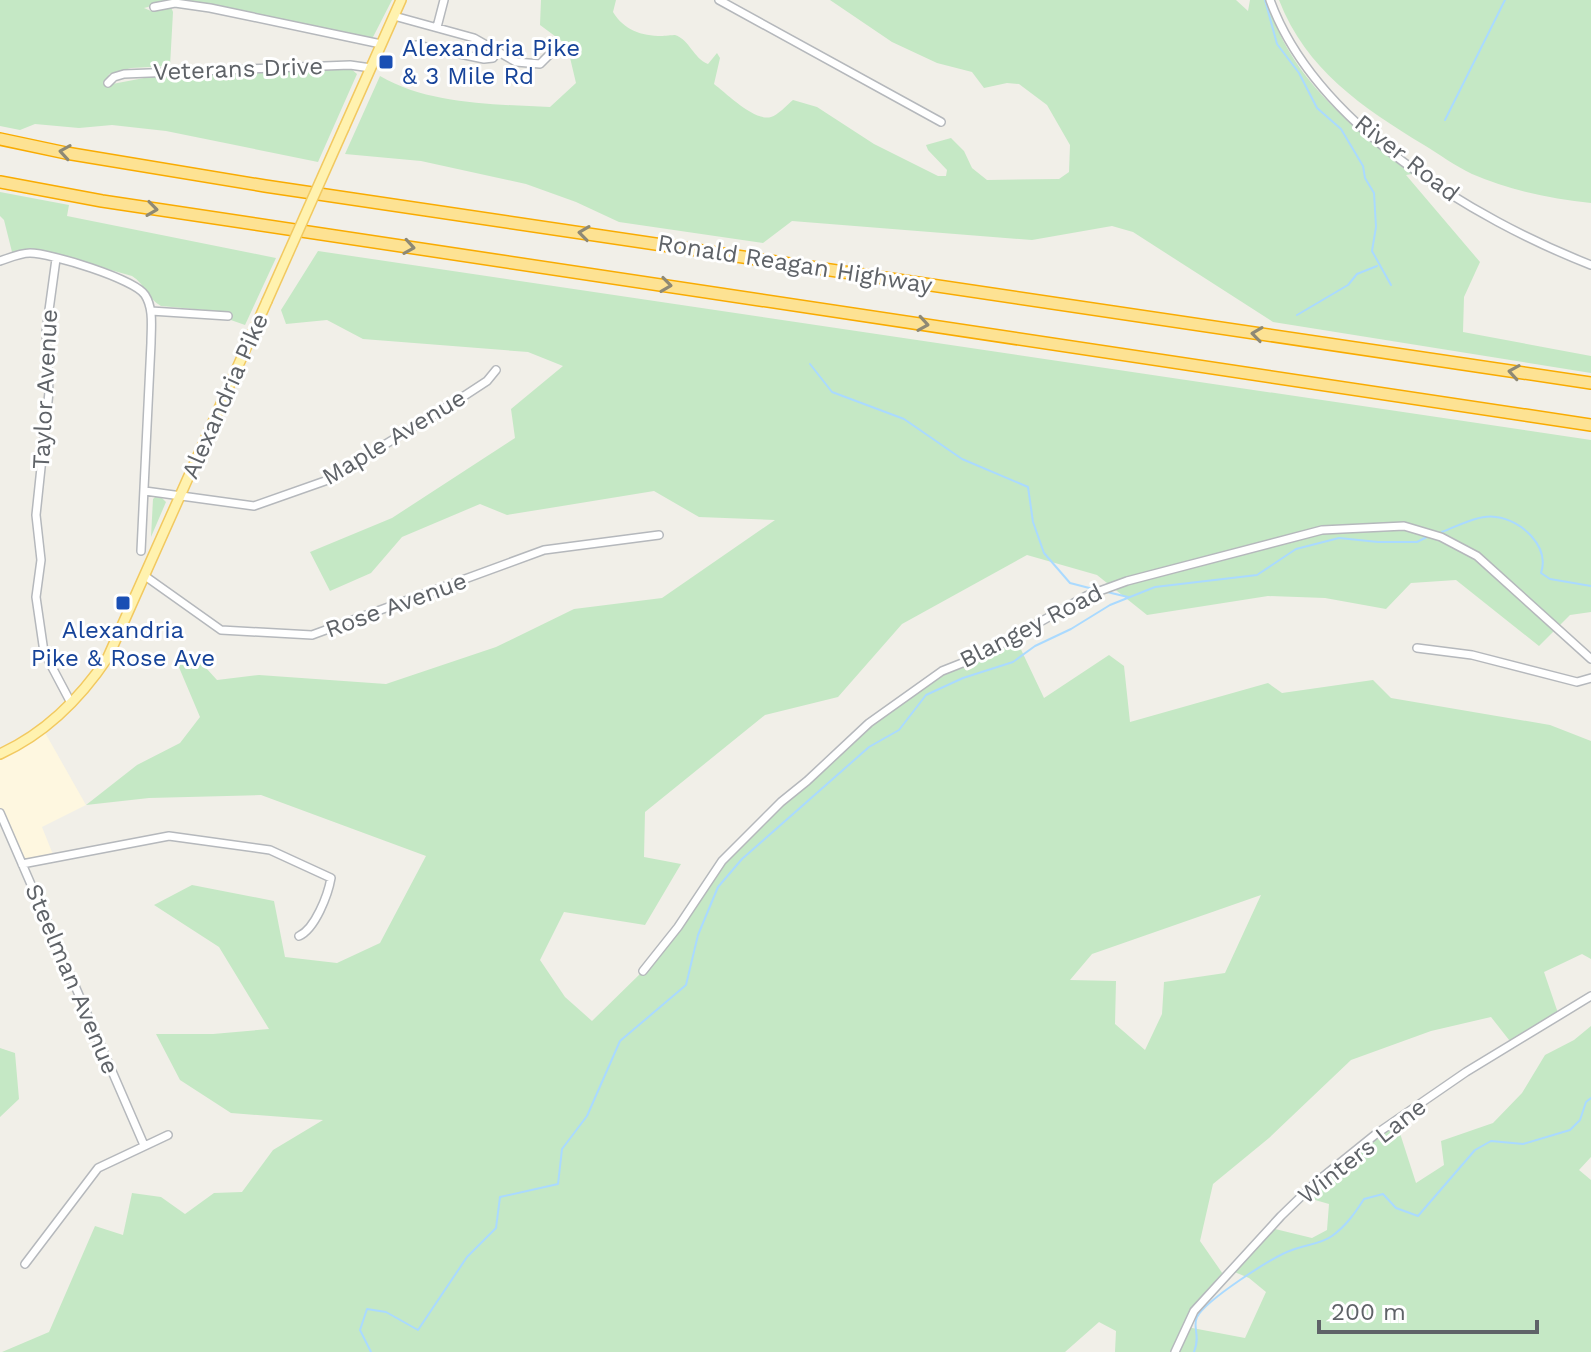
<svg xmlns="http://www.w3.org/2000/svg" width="1591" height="1352" viewBox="0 0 1591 1352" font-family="'Work Sans',sans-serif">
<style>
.commercial{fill:#fef7e0}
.green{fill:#c5e8c5;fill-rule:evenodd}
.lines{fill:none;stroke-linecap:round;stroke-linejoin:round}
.stream{stroke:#aadaff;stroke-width:2}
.minor-casing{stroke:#b5b8bc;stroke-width:10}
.major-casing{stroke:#f2c960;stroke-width:12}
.highway-casing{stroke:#f9ab00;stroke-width:14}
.minor{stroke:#fff;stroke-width:7}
.major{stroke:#fff2af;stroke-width:9}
.highway{stroke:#fde293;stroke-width:11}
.major-bridge-casing{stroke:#f2c960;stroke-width:12;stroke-linecap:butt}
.major-bridge{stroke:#fff2af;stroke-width:9}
.oneway{stroke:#8e8975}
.transit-dot{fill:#1a4fb4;stroke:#fff;stroke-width:3}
.labels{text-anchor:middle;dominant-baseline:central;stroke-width:6;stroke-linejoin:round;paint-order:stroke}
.transit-label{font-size:24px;fill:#164399;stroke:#fff;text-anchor:start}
.street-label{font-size:24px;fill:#5f6368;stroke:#fff}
</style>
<rect width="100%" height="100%" fill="#f1efe8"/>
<path class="commercial" d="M43,729l43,76 -44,22 12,30 -32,7 -22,-51v-59z"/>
<path class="green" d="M0,0h175l-31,8 7,3 20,-4 2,5 -3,54 -39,2 -22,6 -2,11 53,-10 190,-7 7,6 -39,88 -152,-31 -54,-6 -33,3 -44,-4 -15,6 -20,-4z
M177,0h215l-20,39z
M541,0h75l-3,12c11,18 28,24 49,24 1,0 11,-1 13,-1 15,5 18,23 33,29l9,-11 3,5 -6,26c12,9 41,38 57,33 7,-2 16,-12 22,-17l24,7 57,37 64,32h8l1,-6 -19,-20 -2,-5 25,-7 13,13 8,17 15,12 72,-1 10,-7 1,-27 -23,-40 -28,-21 -12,-1 -23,5 -12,-16 -35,-9 -45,-21 -62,-42h406l12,11 2,-11h16c7,17 13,35 23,51 29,50 79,87 123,123l-6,1 74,87 -16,35 -1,35 128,24v17l-318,-51 -140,-90 -21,-6 -80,14 -240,-19 -29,22 -144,-21 -43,-20 -50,-18 -105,-23 -76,-7 35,-78c50,29 114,28 170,31l26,-24 -9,-38 -27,-20z
M1279,0h312v203c-40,-4 -82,-13 -119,-29 -17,-8 -33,-20 -48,-29 -62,-38 -118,-75 -145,-145z
M0,192l69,13 -2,11 209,42 -31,67 -17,-6 -1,-7 -66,-6c-12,-6 -16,-22 -29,-30l-95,-27 -25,3 -8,-32 -4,-4z
M318,251l1273,189v172l-21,3 -31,31 -83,-66 -45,3 -25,26 -61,-11 -57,-2 -121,19 -50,-40 -70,-20 -125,69 -64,73 -73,18 -120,97 -1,45 37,7 -36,61 -81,-13 -24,48 25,37 27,24 51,-50 64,-91 134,-134 78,-61 96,-48 29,61 65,-43 15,11 6,56 138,-39 14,10 91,-13 18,18 159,27 41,16v218l-9,-5 -38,18 15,44 -46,29 -22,-28 -60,14 -80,29 -82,78 -56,46 -13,57 25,36 -31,34 -7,16 58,11 21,-46 -17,-14 -17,-7 39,-43 41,10 15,-8 2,-26 -28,-8 95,-75 20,62 28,-18 -3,-24 52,-18 29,-30 23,-38 29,-15 17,-14v131l-12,13 12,10v172h-476l1,-21 -17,-9 -34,30h-1063l47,-20 46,-106 28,9 9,-42 29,4 24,17 29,-21 28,-1 31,-42 50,-30 -92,-7 -51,-33 -24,-46h57l56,-5 -50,-82 -65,-42 38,-20 82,16 11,56 52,6 43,-20 46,-87 -165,-61 -112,3 -63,7 51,-40 43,-22 20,-26 -22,-52 18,-8 21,23 42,-5 127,9 110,-37 78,-38 88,-11 113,-78 -76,-3 -45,-26 -147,24 -27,-11 -78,33 -31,36 -41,18 -20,-39 82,-34 123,-80 -4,-29 52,-43 -35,-14 -165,-13 -36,-19 -41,4 -5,-14zM1261,895l-36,78 -61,9 -2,32 -17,36 -30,-26 1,-43 -46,-1 22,-26z
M156,496h4l6,6 -15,35 2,-38z
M0,1048l15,5 4,46 -19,18z"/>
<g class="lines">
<path class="stream" d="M1265,0l12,44 22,29 18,35 24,21 22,37 2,12 9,15 2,34 -4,24 19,34
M1445,120l60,-120
M1297,315l51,-30 9,-11 20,-8
M810,364l22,28 72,27 58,40 66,28 5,35 11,31 26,30 27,7
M1442,532c15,-6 38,-18 54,-15 25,3 54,29 45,56l9,6 41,7
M1107,592l21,5
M371,1352l-11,-22 7,-21 19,3 32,18 49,-73 29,-29 4,-31 58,-13 4,-35 25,-33 33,-75 66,-56 12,-50 20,-48 24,-28 127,-112 30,-17 27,-35 37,-17 50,-16 22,-16 36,-17 39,-24 45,-18 102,-12 39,-26 43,-11 39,4h39l10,-5
M1194,1352c7,-16 -2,-25 3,-35 9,-17 75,-60 95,-67 13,-5 29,-6 40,-14 14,-10 23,-23 32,-37l19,-5 13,14 22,8 57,-66 16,-9 32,3 47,-14 10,-10 6,-18 5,-4"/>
<g class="minor-casing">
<path id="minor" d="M719,0l222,122
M1270,0c45,124 203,219 321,265
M154,7l21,-4 35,5 171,36
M394,16l80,22 42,24 24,2 10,-10
M437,27l7,-27
M416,45l68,14 9,-1 4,-6
M108,83l6,-6 10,-3 226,-9 21,3
M56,259l-10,73 3,60 -13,123 5,45 -5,37 8,55 27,51
M0,261c9,-3 20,-8 30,-8 20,0 105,26 115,42 9,14 6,33 6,48l-10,208
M151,311l77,5
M145,491l109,15 71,-25 133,-81 29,-19 9,-11
M145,576l76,54 91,5 232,-85 115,-15
M1417,648l55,7 105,27 14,-4
M0,813l144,332
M22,864l147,-28 101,14 61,28c-3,17 -16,51 -32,58
M643,971l35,-44 44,-66 59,-59 26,-21 62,-58 73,-52 38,-15 106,-60 41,-15 195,-51 82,-4 37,11 36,19 114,103
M25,1264l73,-96 70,-33
M1175,1352l19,-41 87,-95 33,-32 62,-50 90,-62 125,-76"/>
</g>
<g class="major-casing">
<path id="major" d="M344,128l57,-128
M0,754c46,-21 80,-55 108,-97l159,-356"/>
</g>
<g class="highway-casing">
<path id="highway" d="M0,139l66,14 199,33 1326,197
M0,182l102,19 1489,224"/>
</g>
<use href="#minor" class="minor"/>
<use href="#major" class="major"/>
<use href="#highway" class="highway"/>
<g class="major-bridge-casing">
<path id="major-bridge" d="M267,301l77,-173"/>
</g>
<use href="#major-bridge" class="major-bridge"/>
</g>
<defs><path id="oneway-chevron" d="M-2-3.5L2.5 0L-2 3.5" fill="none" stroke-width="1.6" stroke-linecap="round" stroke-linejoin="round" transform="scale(2)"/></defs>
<g class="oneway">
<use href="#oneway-chevron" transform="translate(65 152) rotate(-171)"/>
<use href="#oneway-chevron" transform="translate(152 209) rotate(8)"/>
<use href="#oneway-chevron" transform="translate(584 233) rotate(-172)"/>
<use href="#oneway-chevron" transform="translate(409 247) rotate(9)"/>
<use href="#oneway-chevron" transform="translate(666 285) rotate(8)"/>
<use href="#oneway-chevron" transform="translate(923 324) rotate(9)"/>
<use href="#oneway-chevron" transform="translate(1257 334) rotate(-172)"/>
<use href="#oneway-chevron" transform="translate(1514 372) rotate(-171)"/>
</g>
<g class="transit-dot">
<rect x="378" y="54" width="16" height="16" rx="4"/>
<rect x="115" y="595" width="16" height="16" rx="4"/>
</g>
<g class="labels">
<g class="transit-label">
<text x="402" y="48">Alexandria Pike<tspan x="402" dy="28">&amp; 3 Mile Rd</tspan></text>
<text x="123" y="630" text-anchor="middle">Alexandria<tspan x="123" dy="28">Pike &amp; Rose Ave</tspan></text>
</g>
<g class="street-label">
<text transform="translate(238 69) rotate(-2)">Veterans Drive</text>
<text transform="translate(1407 158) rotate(38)">River Road</text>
<text transform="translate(795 264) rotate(9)">Ronald Reagan Highway</text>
<text transform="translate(45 389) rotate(-87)">Taylor Avenue</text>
<text transform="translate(225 396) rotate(-66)">Alexandria Pike</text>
<text transform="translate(394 437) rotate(-31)">Maple Avenue</text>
<text transform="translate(396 605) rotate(-20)">Rose Avenue</text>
<text transform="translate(1031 626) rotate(-27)">Blangey Road</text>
<text transform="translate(72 979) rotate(67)">Steelman Avenue</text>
<text transform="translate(1362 1151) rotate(-38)">Winters Lane</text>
</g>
</g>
<path d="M1319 1320v12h218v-12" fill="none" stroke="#5f6368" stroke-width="4"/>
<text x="1331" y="1320" font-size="24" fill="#5f6368" stroke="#ffffff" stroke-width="6" paint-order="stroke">200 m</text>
</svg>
